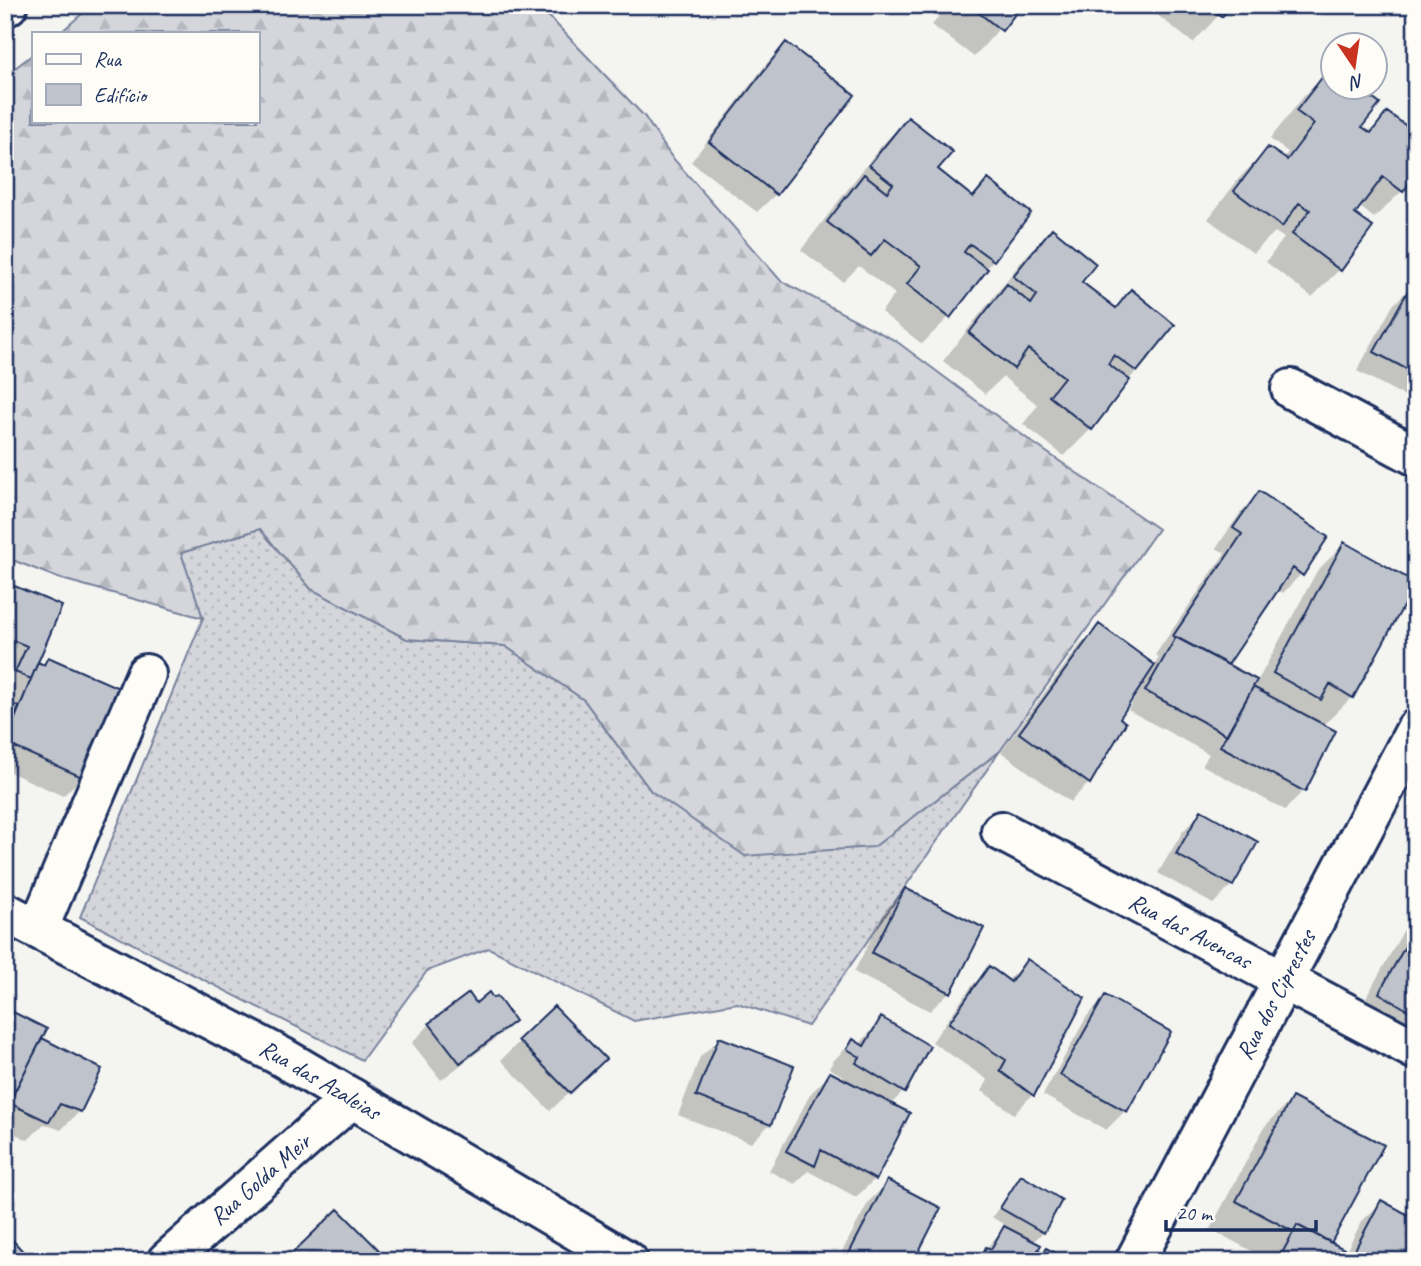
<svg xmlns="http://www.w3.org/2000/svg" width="1421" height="1266" viewBox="0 0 1421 1266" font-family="Caveat,sans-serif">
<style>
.grass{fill:url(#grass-dots);stroke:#78829c;stroke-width:2}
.forest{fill:url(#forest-firs);stroke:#78829c;stroke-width:2}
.shadow{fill:#0003}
.building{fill:#bfc3cc;stroke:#1b2f5e;stroke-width:2}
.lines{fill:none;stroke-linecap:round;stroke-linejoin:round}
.minor-casing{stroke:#1b2f5e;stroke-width:44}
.minor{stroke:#fdfcf7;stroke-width:38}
.labels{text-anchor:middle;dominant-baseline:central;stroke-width:5;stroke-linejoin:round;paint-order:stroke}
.street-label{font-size:24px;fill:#1b2f5e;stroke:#fdfcf7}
</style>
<defs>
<pattern id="grass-dots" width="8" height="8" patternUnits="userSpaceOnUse" patternTransform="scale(1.75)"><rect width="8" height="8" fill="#d4d6db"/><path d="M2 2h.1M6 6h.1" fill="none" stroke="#b5b8be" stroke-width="1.8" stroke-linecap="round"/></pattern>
<pattern id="forest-firs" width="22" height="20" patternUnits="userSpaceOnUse" patternTransform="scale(1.75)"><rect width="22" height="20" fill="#d4d6db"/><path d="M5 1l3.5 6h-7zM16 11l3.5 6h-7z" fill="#b5b8be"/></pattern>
</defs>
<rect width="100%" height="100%" fill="#f4f4f1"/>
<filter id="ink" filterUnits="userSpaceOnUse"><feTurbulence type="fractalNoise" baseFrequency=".0143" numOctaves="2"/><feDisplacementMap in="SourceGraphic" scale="14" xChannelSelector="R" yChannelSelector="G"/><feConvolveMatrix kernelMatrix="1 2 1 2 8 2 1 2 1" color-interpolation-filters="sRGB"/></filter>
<g filter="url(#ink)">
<path class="grass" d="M260,529l51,60 96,50 98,7 79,54 67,91 223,56 126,-96 -192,275 -71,-23 -103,18 -145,-73 -62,23 -65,89 -282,-143 123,-299 -22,-65z"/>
<path class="forest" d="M92,5h446l106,111 27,40 110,125 115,60 133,99 129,89 -158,222 -126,96 -129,9 -94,-65 -67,-91 -79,-54 -98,-7 -96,-50 -51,-60 -79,24 22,65 -145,-40 -53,-21v-481l28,-22v67h224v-88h-197z"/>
<path class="shadow" d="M944,5h76l-46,52 -42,-32 15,-18z
M1228,5l-35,38 -47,-37 1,-1z
M786,44l-10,150 -19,18 -66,-50 76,-99z
M1331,69l3,19h22l22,16 -18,23 8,6 19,-19 15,77 -28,27 -15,-12 -6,8 -14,56 -27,27 -46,-35 18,-24 -9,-6 -22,21 -45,-34 33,-43 27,-27 14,11 6,-8 -18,-13 34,-43z
M908,119l28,50 35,29 17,-17 5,79 -44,57 -27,27 -41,-32 14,-18 -36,-28 -16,16 -42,-32 80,-104z
M1052,230l27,52 35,27 17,-18 5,80 -45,58 -27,27 -41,-32 15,-19 -35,-28 -18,17 -42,-33 82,-104z
M1411,287l5,2v113l-59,-31 36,-66z
M1260,493l41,81 -18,19 -6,-4 -52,77 32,16 60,-111 27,-27 8,153 -29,29 11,6 -31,59 -18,19 -83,-45 7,-11 -81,-44 9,-15 -3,-2 -16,26 -29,64 -19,19 -69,-50 79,-107 19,-18 54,39 6,-9 -4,-2 70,-102 -9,-5 25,-36z
M5,584l31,79 5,3 7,-7 34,118 -19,19 -58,-26v-68l6,3 3,-7 -9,-3v-21l4,-9 -4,-2z
M1202,812l30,73 -19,19 -55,-31 25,-42z
M905,890l77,39 -33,63 -19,19 -76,-39 32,-63z
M1416,908v139l-63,-26z
M1027,961l5,134 -18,19 -32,-23 6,-11 -56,-38 39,-55 18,-19 18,13z
M1105,998l64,34 -44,79 -19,19 -63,-35 44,-79z
M475,1005l37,16 -18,19 -53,40 -29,-37 18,-19z
M5,1010l34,29 41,72 -19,19 -17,-6 -16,16 -23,-11z
M881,1019l22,73 -13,13 -15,74 -19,18 -48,-26 -13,13 -26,-13 42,-78 19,-19 11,6 2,-4 -14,-8 5,-8 19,-19 6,4z
M719,1039l51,85 -19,19 -73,-28 22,-58z
M520,1041l64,37 -34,33 -49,-51z
M1292,1099l38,143 6,19h-65l3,-7 -3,-2 -6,6 -55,-29 55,-103z
M1021,1178l39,23 -17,31 -11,11 10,11 4,-4 21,11h-92l31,-35 -14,-9z
M888,1183l25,75 6,3h-82l32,-60z
M1381,1203l35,58h-75l21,-40z"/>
<path class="building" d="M969,5h53l-20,26z
M1207,5h23l-8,12z
M786,42l69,53 -78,100 -68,-53z
M1331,66l3,2v20h25l21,16 -18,23 9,6 16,-21 29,21v41l-13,18 -20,-15 -28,37 18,13 -32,44 -49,-37 18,-24 -11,-7 -17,24 -48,-36 34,-44 19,13 27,-36 -18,-13z
M908,117l45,35 -15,17 35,28 15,-18 43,34 -37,48 -24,-17 -6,8 24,17 -38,49 -43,-34 14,-18 -36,-27 -14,17 -44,-34 37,-48 23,18 6,-8 -24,-19z
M1052,228l44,36 -14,18 34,26 15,-19 44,36 -38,47 -23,-17 -6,9 22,16 -38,50 -43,-34 15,-19 -36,-28 -14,20 -45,-36 38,-49 24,20 6,-9 -24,-19z
M1411,285l5,2v87l-42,-22z
M1259,491l69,46 -25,39 -10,-8 -65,97 -55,-29 69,-102 -9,-6z
M1344,542l72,41 -63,115 -23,-14 -9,16 -48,-27z
M5,582l57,24 -31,73 -16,-7 12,-26 -22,-9z
M1099,624l56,41 -35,53 6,5 -36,61 -71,-51z
M1176,637l81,43 -30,55 -82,-44z
M48,657l73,32 -37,89 -79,-35 33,-81 6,3z
M1253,687l83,44 -31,61 -85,-46z
M5,701l14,6 -14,34z
M1201,810l57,32 -25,44 -57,-32z
M905,888l79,40 -33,65 -79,-40z
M1416,927v88l-37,-22z
M1027,959l58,39 -51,98 -34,-25 6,-11 -57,-37 40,-57 22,16z
M489,992l4,6 4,-2 18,25 -55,42 -31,-40 40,-30 7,10z
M1105,995l66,37 -44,80 -67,-37z
M554,1006l52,53 -36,34 -52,-53z
M5,1008l42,21 -42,81z
M881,1017l49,29 -25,47 -49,-30 4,-6 -13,-8 6,-10 11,7z
M719,1037l75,29 -23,59 -75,-29z
M42,1038l60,31 -21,43 -21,-8 -11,18 -40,-19z
M830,1072l80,41 -34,67 -55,-30 -6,16 -29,-15z
M1292,1097l92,48 -53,98 -34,-18 -3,7 -58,-31z
M1021,1175l41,25 -18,33 -44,-25z
M887,1180l54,28 -25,49 7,4h-78z
M1381,1200l35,19v42h-67z
M338,1209l52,52h-106z
M1297,1225l47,24 -6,12h-60z
M1004,1226l37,19 -3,5 6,3 2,-5 25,13h-92l7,-14 5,2z
M5,1232l27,29h-27z"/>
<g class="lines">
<g class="minor-casing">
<g id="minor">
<path d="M5,7l3,-2"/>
<path d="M1291,389l125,67"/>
<path id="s1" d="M1001,831l415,219"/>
<path id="s2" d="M5,912l277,145 346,204"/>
<path d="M39,927l107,-253"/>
<path id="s3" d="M167,1261l185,-163"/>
<path id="s4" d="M1135,1261l281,-532"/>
</g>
</g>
<use href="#minor" class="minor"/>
</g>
</g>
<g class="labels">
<g class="street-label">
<text stroke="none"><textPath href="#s1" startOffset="214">Rua das Avencas</textPath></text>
<text stroke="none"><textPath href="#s4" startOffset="301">Rua dos Ciprestes</textPath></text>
<text stroke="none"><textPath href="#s2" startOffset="357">Rua das Azaleias</textPath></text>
<text stroke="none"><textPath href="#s3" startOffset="124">Rua Golda Meir</textPath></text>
</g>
</g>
<rect width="1421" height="1266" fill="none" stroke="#fdfcf7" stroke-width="28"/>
<rect x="14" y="14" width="1393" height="1238" fill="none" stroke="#1b2f5e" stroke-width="2.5" filter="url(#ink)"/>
<rect x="32" y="32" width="228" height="91" fill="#fdfcf7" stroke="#a3aaba" stroke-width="2"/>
<rect x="46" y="54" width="35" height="10" fill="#fdfcf7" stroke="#a3aaba" stroke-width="2"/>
<text x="94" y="66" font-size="21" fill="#1b2f5e">Rua</text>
<rect x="46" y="84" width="35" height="21" fill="#bfc3cc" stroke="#a3aaba" stroke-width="2"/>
<text x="94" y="102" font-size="21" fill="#1b2f5e">Edifício</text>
<g transform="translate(1354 66) rotate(167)"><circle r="33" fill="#fdfcf7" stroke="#a3aaba" stroke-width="2"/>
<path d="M0-5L12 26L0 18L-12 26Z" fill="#c8321e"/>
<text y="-10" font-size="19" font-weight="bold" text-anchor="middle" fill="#1b2f5e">N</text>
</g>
<path d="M1166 1220v10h150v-10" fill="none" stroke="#1b2f5e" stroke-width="3.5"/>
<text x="1176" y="1220" font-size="21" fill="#1b2f5e" stroke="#fdfcf7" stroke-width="5" paint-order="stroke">20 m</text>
</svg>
